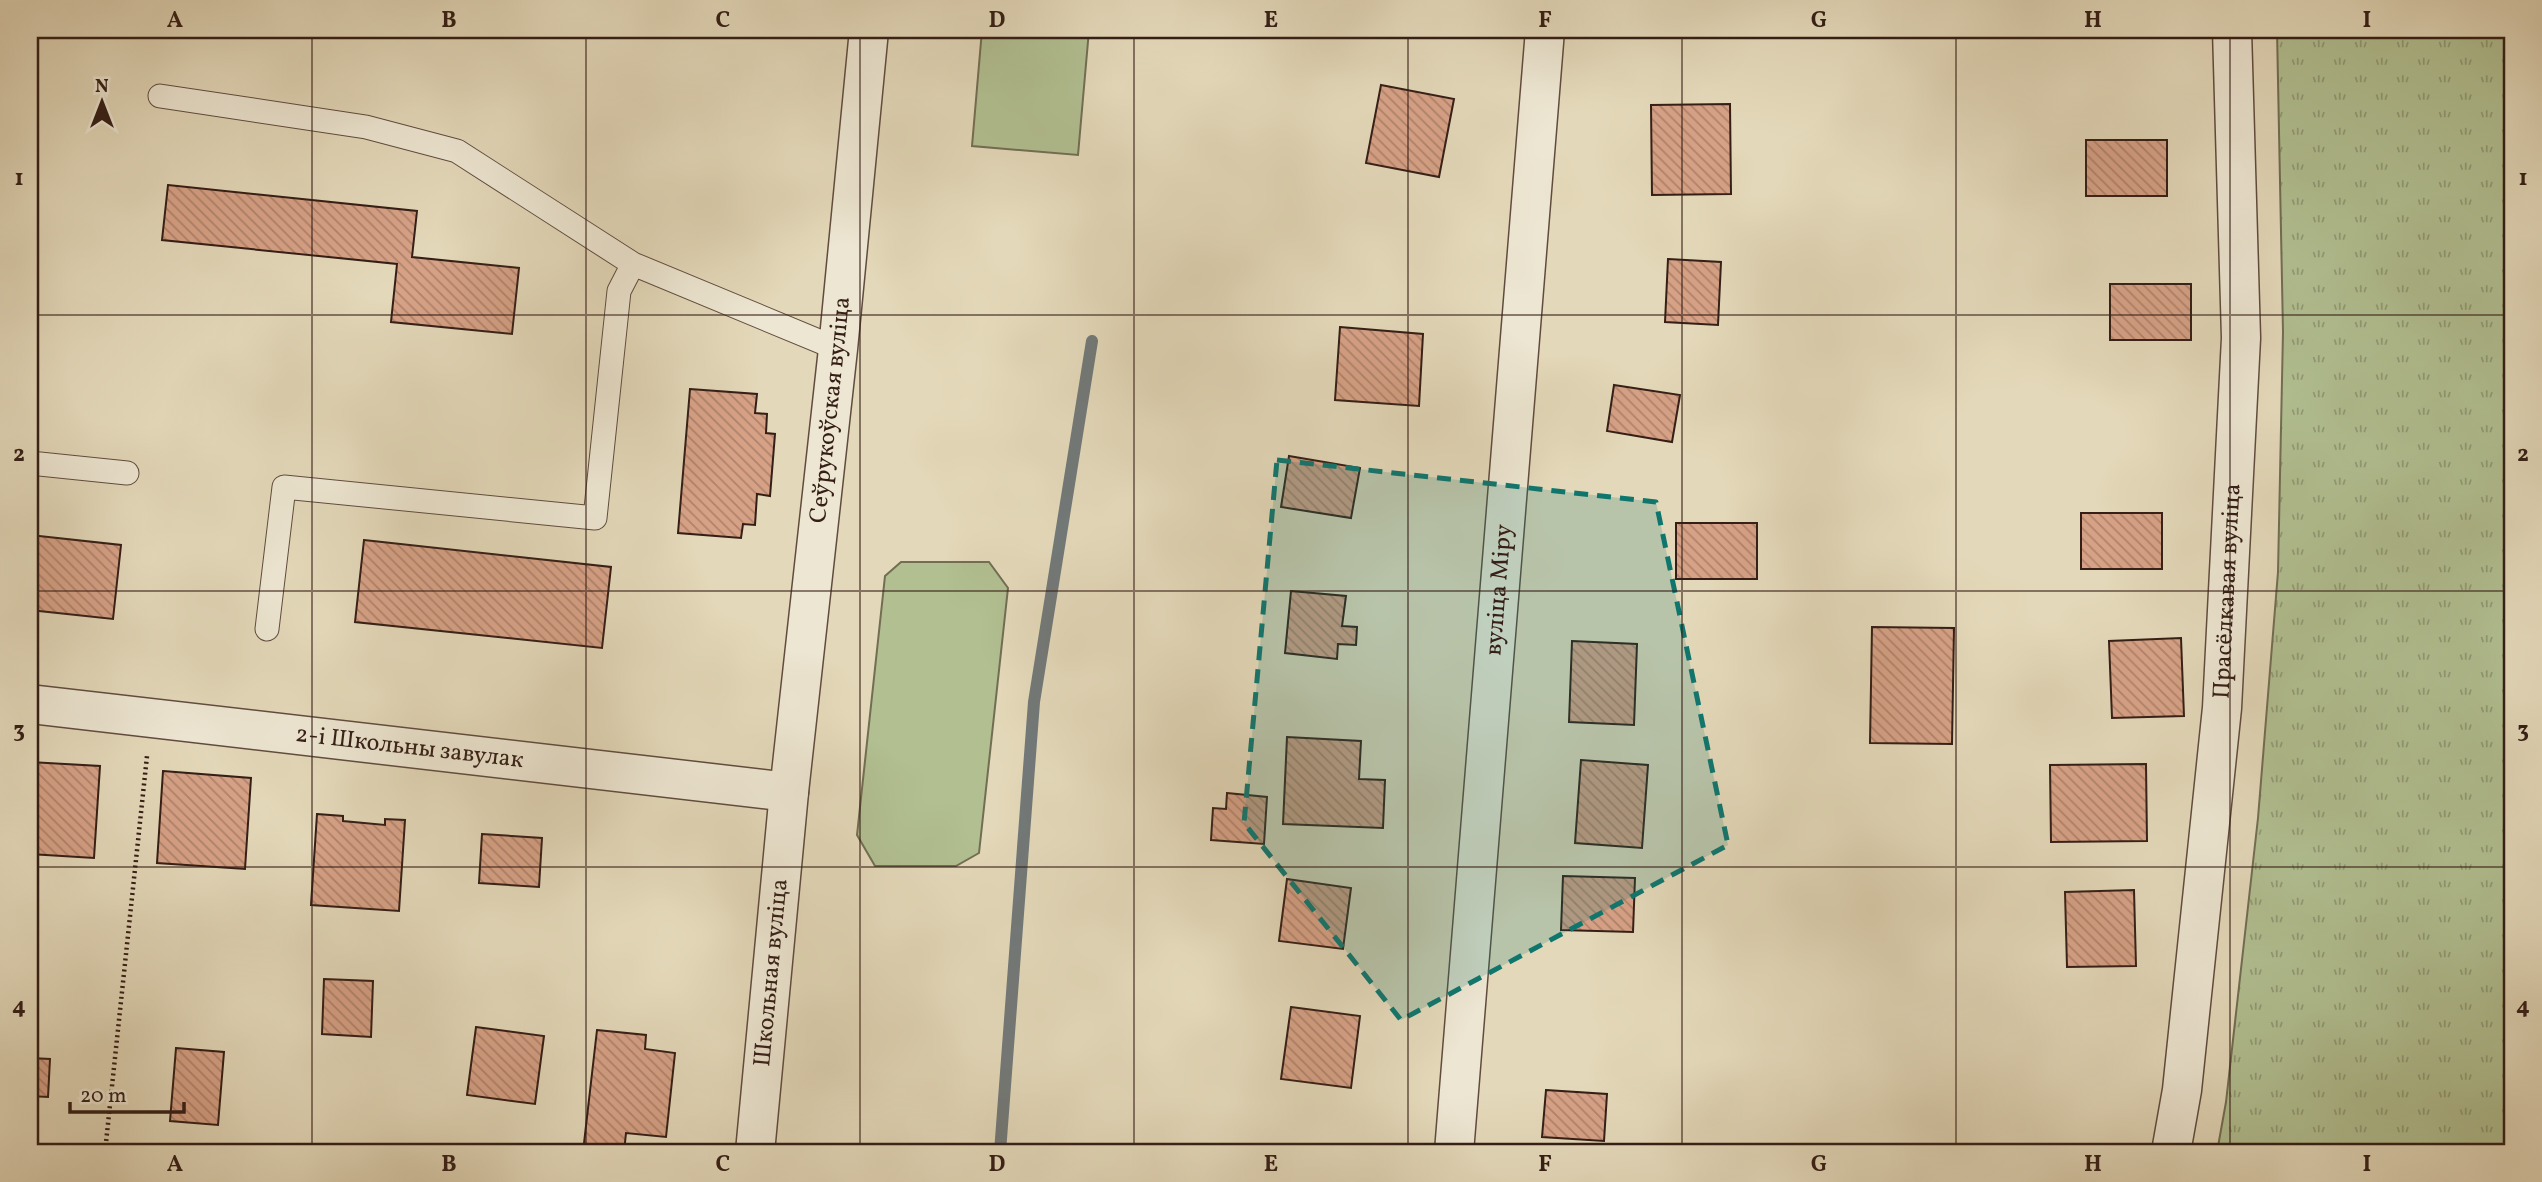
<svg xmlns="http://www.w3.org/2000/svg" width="2542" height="1182" viewBox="0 0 2542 1182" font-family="Vollkorn,serif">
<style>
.grass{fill:url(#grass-tufts);stroke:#726e54;stroke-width:2}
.pitch{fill:#b1bf91;stroke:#726e54;stroke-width:2}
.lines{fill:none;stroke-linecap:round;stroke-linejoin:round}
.stream{stroke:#727979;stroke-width:12}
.building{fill:url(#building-back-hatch);stroke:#341e16;stroke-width:2}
.service-casing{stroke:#604c3f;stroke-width:25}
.minor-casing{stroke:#604c3f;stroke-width:41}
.path{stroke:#341e16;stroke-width:4.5;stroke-dasharray:2 3.5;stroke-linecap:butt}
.service{stroke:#ede6d2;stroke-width:23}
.minor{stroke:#ede6d2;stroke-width:38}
.marked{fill:#0f766e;fill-opacity:0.2;stroke:#0f766e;stroke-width:5;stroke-dasharray:14 9;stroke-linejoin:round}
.grid{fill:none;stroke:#341e16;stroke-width:2;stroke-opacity:0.55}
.labels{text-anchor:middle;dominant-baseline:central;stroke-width:7;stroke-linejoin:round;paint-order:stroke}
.street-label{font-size:24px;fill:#341e16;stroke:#ede6d2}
.neatline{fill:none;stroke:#341e16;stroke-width:2.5}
.grid-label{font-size:23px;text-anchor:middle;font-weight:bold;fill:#341e16}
</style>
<defs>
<pattern id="grass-tufts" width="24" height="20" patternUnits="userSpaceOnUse" patternTransform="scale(1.75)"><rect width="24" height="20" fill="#b1bf91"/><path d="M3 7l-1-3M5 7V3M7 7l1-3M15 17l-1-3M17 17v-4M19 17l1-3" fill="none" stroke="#919b75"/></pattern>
<pattern id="building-back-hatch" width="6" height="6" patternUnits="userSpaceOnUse" patternTransform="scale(1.75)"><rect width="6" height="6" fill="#d7a186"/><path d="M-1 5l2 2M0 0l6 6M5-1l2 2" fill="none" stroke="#af836d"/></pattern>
</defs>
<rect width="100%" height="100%" fill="#e3d8b9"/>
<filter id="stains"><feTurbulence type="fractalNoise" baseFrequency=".00286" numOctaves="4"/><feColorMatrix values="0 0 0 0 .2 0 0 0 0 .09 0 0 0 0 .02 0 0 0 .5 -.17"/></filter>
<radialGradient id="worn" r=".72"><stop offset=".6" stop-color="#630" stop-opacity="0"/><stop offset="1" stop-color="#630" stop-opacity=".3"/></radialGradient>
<path class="grass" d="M2277,30h235v1122h-295l9,-50 32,-284 20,-246 5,-240z"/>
<path class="pitch" d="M982,30h107l-11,125 -106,-9z
M901,562h88l19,26 -29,265 -23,13h-81l-18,-31 28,-259z"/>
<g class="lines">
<path class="stream" d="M1000,1152l34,-450 58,-361"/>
</g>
<path class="building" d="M1381,85l73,14 -15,78 -73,-14z
M1730,104l1,90 -79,1 -1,-90z
M2086,140h81v56h-81z
M168,185l249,26 -5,46 107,11 -7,66 -121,-12 6,-58 -235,-24z
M1668,259l53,3 -3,63 -53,-3z
M2110,284h81v56h-81z
M1340,327l83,7 -4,72 -84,-6z
M1614,385l66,10 -8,47 -65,-11z
M690,389l67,5 -2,19 12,1 -1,19 9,1 -5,62 -13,-2 -2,31 -12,-1 -2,14 -63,-5z
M1289,456l71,12 -9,50 -70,-11z
M2081,513h81v56h-81z
M1676,523h81v56h-81z
M30,535l91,10 -8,74 -83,-9z
M364,540l247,27 -9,81 -247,-26z
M1291,591l55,5 -4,30 15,1 -1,18 -18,-1 -1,15 -52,-6z
M1872,627l82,1 -2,116 -82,-1z
M2181,638l3,78 -72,2 -3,-77z
M1572,641l65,3 -3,81 -65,-3z
M1287,737l74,4 -2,38 26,1 -2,48 -100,-4z
M1581,760l67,5 -6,83 -67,-5z
M30,762l70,4 -6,92 -64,-4z
M2146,764l1,77 -96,1 -1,-77z
M163,771l88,7 -6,91 -88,-6z
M1227,793l40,4 -3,47 -53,-4 2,-32 13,1z
M317,814l26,2v5l42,4v-6l20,1 -6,91 -88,-6z
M482,834l60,4 -3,49 -60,-4z
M1563,876l72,2 -2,54 -72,-2z
M1287,879l64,9 -8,61 -64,-8z
M2134,890l2,76 -69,1 -2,-75z
M324,979l49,2 -2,56 -49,-3z
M1291,1007l69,9 -9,72 -70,-9z
M476,1027l68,9 -9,68 -68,-9z
M597,1030l49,5 -1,14 30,4 -9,84 -40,-4 -2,19h-41z
M176,1048l48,4 -6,73 -48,-4z
M30,1058l20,1 -2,38 -18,-1z
M1546,1090l61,4 -3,47 -62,-4z
M1285,1144l60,5 -1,3h-60z"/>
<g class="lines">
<g class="service-casing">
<path id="service" d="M160,96l206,31 91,24 176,113 205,85
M30,463l97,10
M267,629l17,-142 311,31 24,-227 14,-27"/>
</g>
<g class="minor-casing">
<g id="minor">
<path id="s1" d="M30,704l759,88"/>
<path id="s2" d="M755,1152l34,-360 49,-443 31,-319"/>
<path id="s3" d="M1454,1152l91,-1122"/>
<path id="s4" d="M2171,1152l11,-62 40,-382 19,-370 -9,-308"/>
</g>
</g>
<path class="path" d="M105,1152l42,-396"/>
<use href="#service" class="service"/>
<use href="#minor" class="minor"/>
</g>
<path class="marked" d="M1277,460l379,42 72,343 -327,175 -157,-197z"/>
<path class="grid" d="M312,30v1122M586,30v1122M860,30v1122M1134,30v1122M1408,30v1122M1682,30v1122M1956,30v1122M2230,30v1122M30,315h2482M30,591h2482M30,867h2482"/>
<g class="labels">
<g class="street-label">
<text stroke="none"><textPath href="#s2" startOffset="746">Сеўрукоўская вуліца</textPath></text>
<text stroke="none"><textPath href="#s3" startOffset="564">вуліца Міру</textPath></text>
<text stroke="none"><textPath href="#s4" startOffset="564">Прасёлкавая вуліца</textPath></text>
<text stroke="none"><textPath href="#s1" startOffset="382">2-і Школьны завулак</textPath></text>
<text stroke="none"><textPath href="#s2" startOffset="180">Школьная вуліца</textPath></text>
</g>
</g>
<rect width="2542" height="1182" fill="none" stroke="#e3d8b9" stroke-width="77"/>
<g transform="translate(102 102)" stroke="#ede6d2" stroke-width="5" paint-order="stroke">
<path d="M0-5L12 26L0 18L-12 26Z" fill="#341e16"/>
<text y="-10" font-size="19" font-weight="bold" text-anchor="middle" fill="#341e16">N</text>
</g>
<path d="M70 1102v10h114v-10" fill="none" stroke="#341e16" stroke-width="3.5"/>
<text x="80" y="1102" font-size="21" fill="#341e16" stroke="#ede6d2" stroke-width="5" paint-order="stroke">20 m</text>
<rect x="38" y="38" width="2466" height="1106" class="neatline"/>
<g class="grid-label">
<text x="175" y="27">A</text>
<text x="449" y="27">B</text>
<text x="723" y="27">C</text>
<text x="997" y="27">D</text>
<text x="1271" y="27">E</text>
<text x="1545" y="27">F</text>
<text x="1819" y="27">G</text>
<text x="2093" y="27">H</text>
<text x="2367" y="27">I</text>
<text x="19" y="185">1</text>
<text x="2523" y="185">1</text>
<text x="19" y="461">2</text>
<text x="2523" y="461">2</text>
<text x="19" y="737">3</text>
<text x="2523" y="737">3</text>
<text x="19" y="1013">4</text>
<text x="2523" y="1013">4</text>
<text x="175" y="1171">A</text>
<text x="449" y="1171">B</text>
<text x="723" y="1171">C</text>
<text x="997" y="1171">D</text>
<text x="1271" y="1171">E</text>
<text x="1545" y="1171">F</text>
<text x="1819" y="1171">G</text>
<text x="2093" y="1171">H</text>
<text x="2367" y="1171">I</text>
</g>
<rect width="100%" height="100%" filter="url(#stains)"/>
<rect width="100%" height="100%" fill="url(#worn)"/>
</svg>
